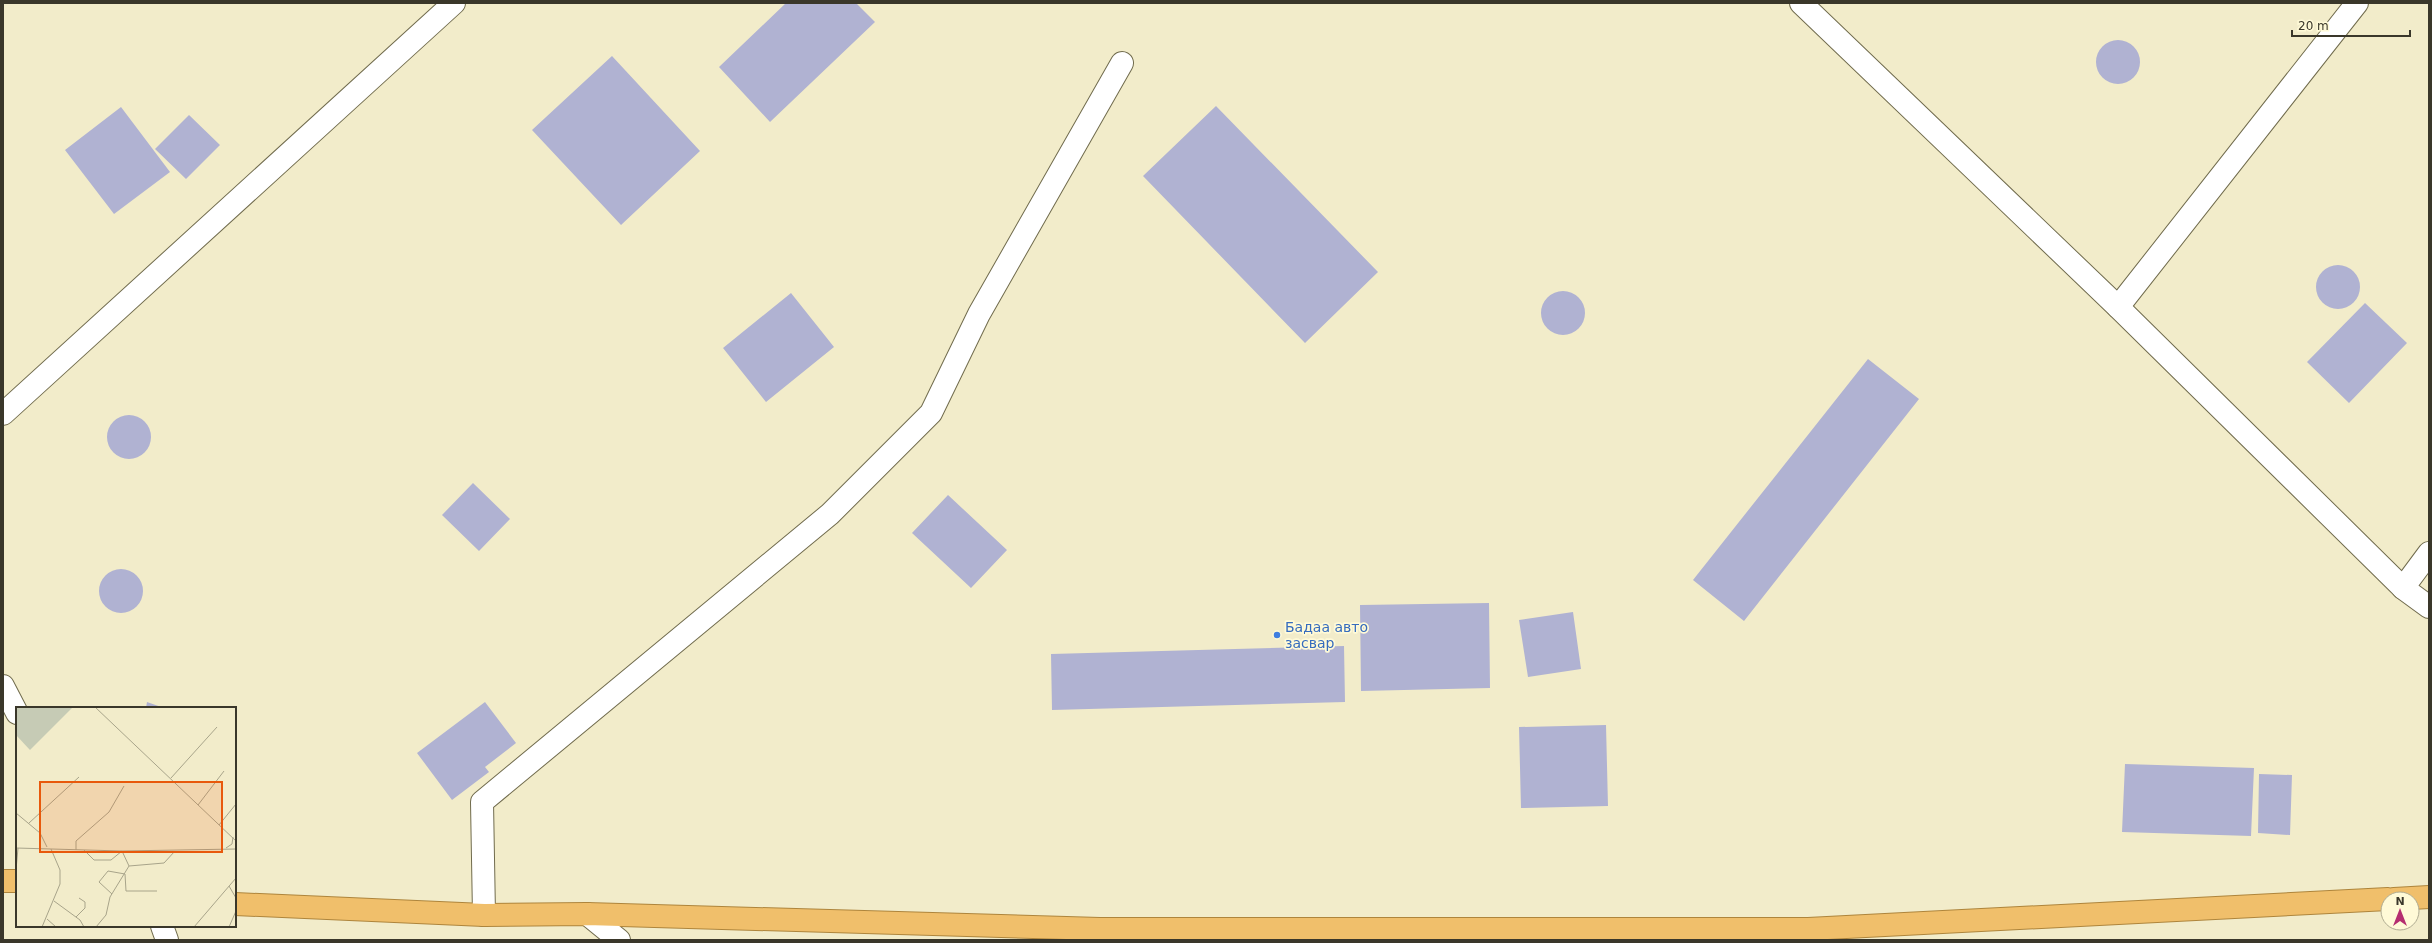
<svg xmlns="http://www.w3.org/2000/svg" width="2432" height="943" viewBox="0 0 2432 943" font-family="'DejaVu Sans',sans-serif">
<style>
.building{fill:#b0b2d2}
.lines{fill:none;stroke-linecap:round;stroke-linejoin:round}
.service-casing{stroke:#706b4d;stroke-width:24}
.minor-casing{stroke:#706b4d;stroke-width:24}
.tertiary-casing{stroke:#706b4d;stroke-width:24}
.trunk-casing{stroke:#ae853c;stroke-width:24}
.service{stroke:#fff;stroke-width:22}
.minor{stroke:#fff;stroke-width:22}
.tertiary{stroke:#fff;stroke-width:22}
.trunk{stroke:#f0bf6b;stroke-width:22}
.shop-dot{fill:#3f7fe0;stroke:#fffad7;stroke-width:1.5}
.labels{text-anchor:middle;dominant-baseline:central;stroke-width:3.5;stroke-linejoin:round;paint-order:stroke}
.shop-label{font-size:14px;fill:#366cbe;stroke:#fffad7;text-anchor:start}
.inset-road{fill:none;stroke:#a8a48a;stroke-width:1}
.view{fill:#e8590c;fill-opacity:0.15;stroke:#e8590c;stroke-width:2}
.inset-edge{fill:none;stroke:#3a372a;stroke-width:2}
</style>
<rect width="100%" height="100%" fill="#f2ecca"/>
<path class="building" d="M786,3h70l19,19 -105,100 -51,-55z
M2096 62a22 22 0 1 1 44 0a22 22 0 1 1-44 0Z
M612,56l88,95 -79,74 -89,-95z
M1216,106l162,166 -73,71 -162,-167z
M121,107l49,65 -56,42 -49,-64z
M189,115l31,30 -34,34 -31,-30z
M2316 287a22 22 0 1 1 44 0a22 22 0 1 1-44 0Z
M1541 313a22 22 0 1 1 44 0a22 22 0 1 1-44 0Z
M791,293l43,54 -68,55 -43,-54z
M2365,303l42,40 -58,60 -42,-41z
M1868,359l51,40 -175,222 -51,-41z
M107 437a22 22 0 1 1 44 0a22 22 0 1 1-44 0Z
M473,483l37,36 -31,32 -37,-36z
M948,495l59,55 -36,38 -59,-55z
M99 591a22 22 0 1 1 44 0a22 22 0 1 1-44 0Z
M1489,603l1,85 -129,3 -1,-86z
M1573,612l8,57 -53,8 -9,-57z
M1344,646l1,56 -293,8 -1,-56z
M147,702l17,6h-18z
M485,702l31,41 -31,24 4,5 -37,28 -35,-47z
M1606,725l2,81 -87,2 -2,-81z
M2125,764l129,4 -3,68 -129,-4z
M2259,774l33,1 -2,60 -32,-2z"/>
<g class="lines">
<g class="service-casing">
<path id="service" d="M587,914l32,26
M484,915l-2,-113 348,-288 101,-101 48,-99 143,-251"/>
</g>
<g class="minor-casing">
<path id="minor" d="M2118,307l239,-304
M3,414l451,-411
M2403,588l26,-35
M3,686l14,27
M162,926l5,14"/>
</g>
<g class="tertiary-casing">
<path id="tertiary" d="M1801,3l317,304 285,281 26,19"/>
</g>
<g class="trunk-casing">
<path id="trunk" d="M3,881h14
M2394,899l35,-2
M235,904l249,11 103,-1 513,15h708l580,-30"/>
</g>
<use href="#service" class="service"/>
<use href="#minor" class="minor"/>
<use href="#tertiary" class="tertiary"/>
<use href="#trunk" class="trunk"/>
</g>
<circle class="shop-dot" cx="1277" cy="635" r="4"/>
<g class="labels">
<g class="shop-label">
<text x="1285" y="627">Бадаа авто<tspan x="1285" dy="16">засвар</tspan></text>
</g>
</g>
<g transform="translate(16 707)">
<rect width="220" height="220" fill="#f2ecca"/>
<path d="M0,0h57l-43,43 -14,-15z" fill="#c6cbb5"/>
<path class="inset-road" d="M79,0l141,134M155,71l46,-51M182,98l26,-34M0,106l24,20 7,14M13,116l50,-46M203,118l17,-21M0,141l106,3 114,-2M210,141l6,-4 1,-7M60,143v-9l33,-29 15,-26M68,143l10,10h17l11,-9 7,15 35,-3 11,-12M0,163l2,-22M213,179l7,12M96,187l-13,-12 9,-11 17,3 1,17h31M38,194l26,19 4,7M60,210l9,-9v-6l-6,-4M31,212l9,8M26,220l18,-43v-14l-9,-21M80,220l10,-12 4,-18 19,-31M178,220l42,-49M213,220l7,-16"/>
<path class="view" d="M24,75h182v70h-182z"/>
<rect width="220" height="220" class="inset-edge"/>
</g>
<rect width="2432" height="943" fill="none" stroke="#3a372a" stroke-width="8"/>
<g transform="translate(2400 911)"><circle r="19" fill="#fffad7" stroke="#b0ac92"/>
<path d="M0-3L7 15L0 10L-7 15Z" fill="#b52e6f"/>
<text y="-6" font-size="11" font-weight="bold" text-anchor="middle" fill="#3a372a">N</text>
</g>
<path d="M2292 30v6h118v-6" fill="none" stroke="#3a372a" stroke-width="2"/>
<text x="2298" y="30" font-size="12" fill="#3a372a" stroke="#fffad7" stroke-width="3" paint-order="stroke">20 m</text>
</svg>
